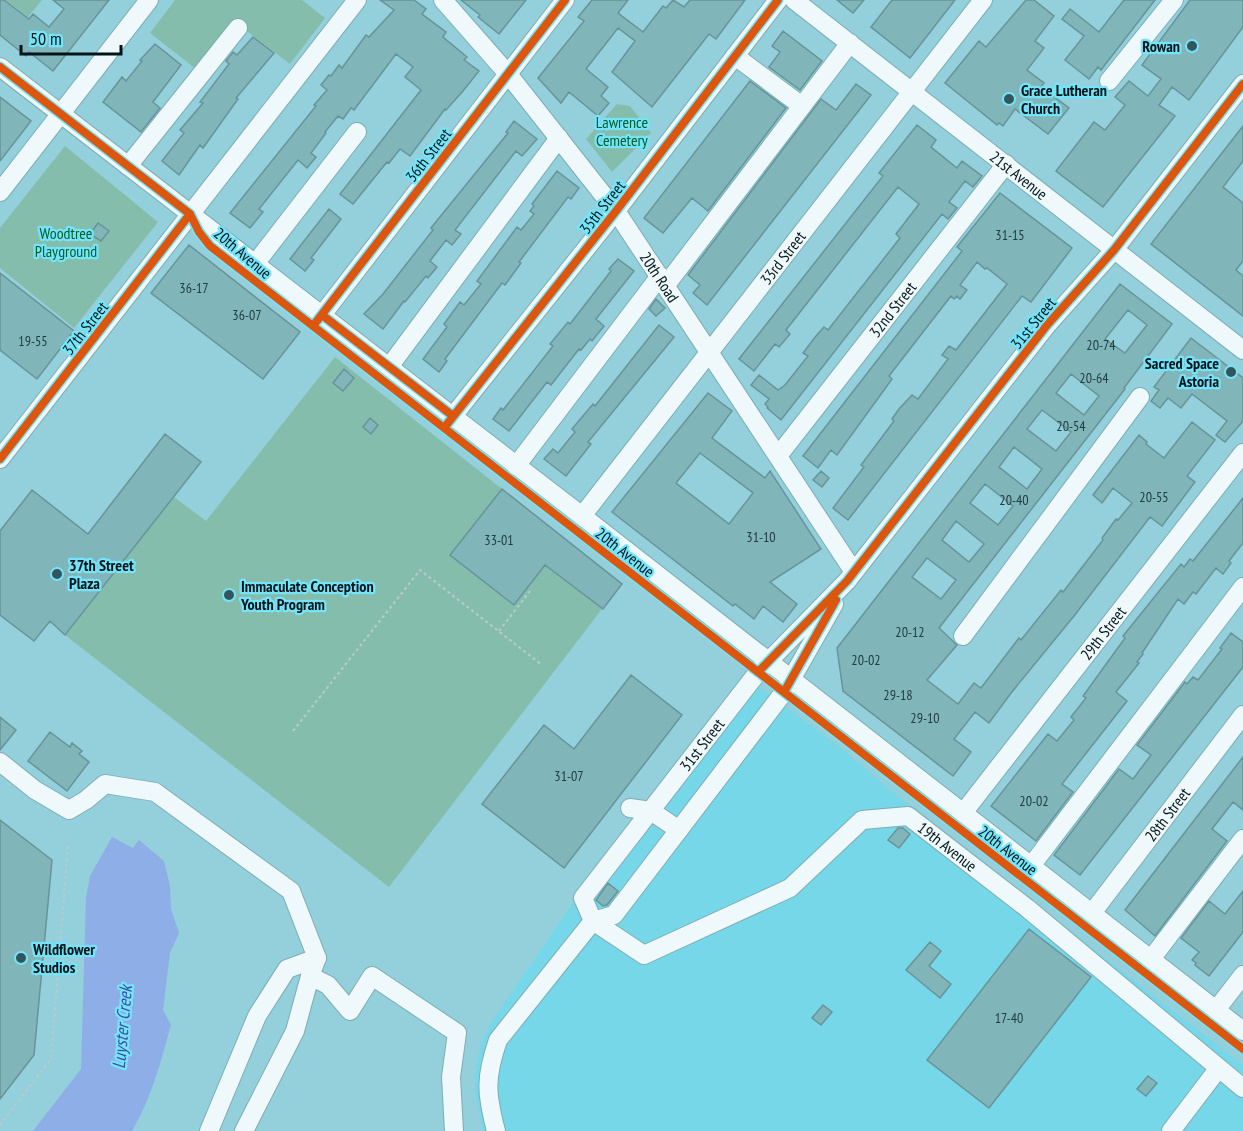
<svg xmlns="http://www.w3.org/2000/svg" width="1243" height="1131" viewBox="0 0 1243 1131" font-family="'PT Sans Narrow',sans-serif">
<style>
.built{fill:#75d7e8}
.green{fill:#85bdac}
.water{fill:#8daee6}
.building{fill:#80b5b9;stroke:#679498;stroke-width:1.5;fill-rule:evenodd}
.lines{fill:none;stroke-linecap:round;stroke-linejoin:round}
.minor-casing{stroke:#7cadb5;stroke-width:20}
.path{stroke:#b8cacd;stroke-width:2;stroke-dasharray:3 3;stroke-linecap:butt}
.minor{stroke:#eff8fa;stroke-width:18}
.cycleway-casing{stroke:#75e4f9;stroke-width:11}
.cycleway{stroke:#dc560d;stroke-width:8}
.poi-dot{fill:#33565d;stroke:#75e4f9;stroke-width:2}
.labels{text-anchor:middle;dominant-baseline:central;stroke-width:4.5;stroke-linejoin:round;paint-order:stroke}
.number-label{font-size:14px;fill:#203d41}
.poi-label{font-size:16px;font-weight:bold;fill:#001519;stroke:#75e4f9;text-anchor:start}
.park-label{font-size:16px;fill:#005f2b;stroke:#75e4f9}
.street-label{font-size:16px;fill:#001519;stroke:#75e4f9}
.water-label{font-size:18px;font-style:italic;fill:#3b4da5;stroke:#75e4f9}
</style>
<rect width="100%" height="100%" fill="#93d0db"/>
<path class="built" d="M744,676l97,72 71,60 331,257v66h-760l-8,-40 2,-29 5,-20 7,-16 94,-138z"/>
<path class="green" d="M6,0h36l-14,17z
M175,0h127l23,18 -35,46 -56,-43 -38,48 -46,-36z
M617,104l13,2 21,27 -39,39 -26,-33z
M65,146l93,76 -84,106 -74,-60v-40z
M335,357l167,132 -52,66 64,50 31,-40 57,44 -213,278 -324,-252 109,-138 32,24z"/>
<path class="water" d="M112,837l21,11 6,-8 25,21 6,25 1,23 8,24 -9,20 -7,57 8,15c-10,36 -20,74 -39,106h-99l48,-62 5,-171 4,-22z"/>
<path class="building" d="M0,0h4l25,19 4,-5 16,13 15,-18 -11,-9h56l-56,71 -24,-19 -3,4 -26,-21z
M380,0h34l12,9 -4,5 24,18 -3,5 24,20 -3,3 15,11 -16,20 -17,19 -1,-1 -35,47 -10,-7 -11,14 -2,-1 -34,42 -13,-10 81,-104 -16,-13 8,-10 -17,-13 -42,56 -3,-2 -8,11 -5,-3 -13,16 1,1 -15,20 5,4 -9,11 -9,-8 -39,49 4,3 -13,16 -20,-15 86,-107 -2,-1 13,-15 -6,-5 8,-10 2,1 8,-11 3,3 24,-33 3,2 25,-27z
M461,0h65l-27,34 -21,-17 2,-2z
M592,0h36l-10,13 25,19 20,-26 3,2 7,-8 11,7 6,-7h55l-29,39 -7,-5 -57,73 -40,-35 23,-31 -17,-13 -32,41 22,18 -7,9 8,7 -11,13 -29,-24 -8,11 -23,-25 46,-57 -6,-4z
M837,0h27l-11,13z
M892,0h63l-45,58 -39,-31z
M1026,0h8l20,16 -19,25 9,7 -17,22 17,13 -3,4 28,21 -21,26 -33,-25 -12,17 -4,-3 -2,2 -52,-42 34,-42 7,6z
M1124,0h31l-54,70 -3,-3 -9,12 -24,-19 19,-24 -22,-17 8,-10 29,23z
M1190,0h53v27l-54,73 -17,-13 -13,18 16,11 -72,91 -47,-36 38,-49 11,8 20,-25 -10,-8 14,-16 19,15 13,-17 -19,-14z
M783,31l39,30 -22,29 -31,-23 11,-15 -8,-6z
M253,37l21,16 -38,45 2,1 -35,49 -3,-3 -21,30 -17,-14 22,-28 -4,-3 23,-27 -3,-1 29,-38 -3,-3 7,-9 4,3z
M155,44l26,21 -28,37 7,6 -19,24 -38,-30 19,-25 4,4 16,-20 -2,-1z
M750,81l36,27 -78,103 -16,-13 -29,35 -19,-15z
M856,84l15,11 -164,210 -14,-12 7,-8 -12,-10 133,-176 15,11z
M0,97l31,24 -31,40z
M514,121l23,18 -15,17 -6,-5 -61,79 6,4 -9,11 -6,-5 -16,21 7,6 -9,11 -2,-2 -21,26 -1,-1 -21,28 -19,-15 19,-20 50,-64 -2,-2 77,-95 -2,-1z
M917,125l19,15 -5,7 26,21 5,-7 20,15 -9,11 -8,-6 -16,21 8,6 -9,11 -6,-5 -161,206 -14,-12 1,-1 -3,-3 4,-5 -18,-14 8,-10 19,15 7,-5 23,-29 -5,-3 13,-17 8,-9 4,3 72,-92 -4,-4 23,-30 -21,-17 -112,143 4,4 -11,13 -4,-3 -21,27 -15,-12 144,-183 -4,-3z
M1243,126v35l-20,26 20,16v58l-7,9 7,6v40l-92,-72z
M557,171l22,17 -8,11 -3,-2 -49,65 2,1 -16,22 -3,-2 -57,76 2,2 -8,11 -16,-13 24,-32 -3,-3 16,-22 4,3 17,-21 -4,-3 40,-54 4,3 13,-16 -4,-3 4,-5 -2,-2z
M1000,193l72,55 -41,54 -9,-6 -174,224 -15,-12 31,-41 -3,-2 33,-44 -2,-2 7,-10 13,-14 6,4 30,-40 -6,-4 7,-9 7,4 51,-66 -20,-16 -2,1 -8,-7 -17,23 7,5 -7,9 -3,-3 -3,3 -3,-3 -62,80 3,3 -55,76 -6,-5 -13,18 -15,-12 159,-205 -5,-4z
M329,209l12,10 -30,39 3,2 -9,11 -15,-12z
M98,223l11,8 -8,10 -11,-7z
M189,245l111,87 -37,47 -112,-86z
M618,259l16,12 -38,48 8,7 -12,15 -2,-2 -9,11 -2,-1 -28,36 -4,-3 -38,49 -16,-12 8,-11 2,2 50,-64 -3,-2 18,-22 2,2 41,-53 -2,-2z
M0,273l74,58 -37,48 -37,-29z
M1120,284l52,40 -48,64 1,1 -186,239 18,17 -30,35 31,24 16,-21 7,5 38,-50 2,2 40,-50 2,2 40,-52 -1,-2 14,-19 2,1 14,-17 -19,-15 -11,15 -9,-8 46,-60 8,7 -1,2 18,14 28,-36 23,18 -28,36 8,6 -33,44 -12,-9 -76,99 -63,77 -22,30 -14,-11 -21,27 17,13 -18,24 -110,-85 -6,-43zM1128,310l19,15 -22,28 -20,-14zM1071,374l28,22 -15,19 -28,-22zM1042,410l29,22 -15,19 -29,-22zM1014,447l28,22 -15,20 -28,-22zM985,484l28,22 -15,19 -28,-22zM956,521l28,23 -15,18 -27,-22zM927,558l29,22 -15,19 -29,-22z
M656,299l9,9 -9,8 -7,-7z
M659,325l15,12 -86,105 3,2 -25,32 -22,-17 9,-10 5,4 17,-21 -3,-3 21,-25 2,2z
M1191,338l52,40v43l-18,21 -9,-7 11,-14 -35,-27 -11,14 -13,-10 -8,10 -9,-7 8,-11 -5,-3z
M344,369l10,9 -11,13 -10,-8z
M708,393l24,18 -20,27 53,40 5,-7 51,78 -51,33 27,22 -14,18 -20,-16 -9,13 -19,-15 -2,2 -121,-94zM700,453l53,40 -24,31 -53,-41z
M370,418l8,7 -7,9 -8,-7z
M165,434l36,28 -136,173 -15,-14 -16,20 -34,-26v-84l32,-41 56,44z
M821,471l8,7 -7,9 -9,-7z
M502,489l120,95 -19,25 -58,-44 -31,40 -64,-50z
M1243,498v45l-14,18 2,2 -8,11 -7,-6 -20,26 -3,-2 -9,12 -6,-5 -36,54 1,1 -6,8 2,1 -23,29 11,9 -65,83 11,8 -37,49 -45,-35 57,-72 9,7 17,-21 -3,-3 15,-19 -3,-2 42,-58 -2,-2 58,-72 3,3 6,-8 3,2z
M1231,633l12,9v25l-163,208 -26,-20 65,-86 14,10 18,-24 -14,-10 48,-63 2,2 6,-7 5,3 24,-31 -2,-1z
M631,675l51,40 -118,153 -82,-64 62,-79 30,24z
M0,717l16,13 -16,20z
M50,732l20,15 2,-4 10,8 -3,3 10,8 -22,29 -39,-30z
M1243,757v53l-10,-8 -21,27 15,12 -72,95 -30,-26z
M0,820l52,40 -18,195 -34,44z
M898,828h5l7,6 -11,14 -11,-8z
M608,883l10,8 -11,14 -4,1 -7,-6z
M1243,891v41l-34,44 -14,-11 1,-2 -4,-3 7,-8 -18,-14 28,-37 16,13z
M1029,929l62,48 -102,131 -62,-48z
M930,942l11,9 -12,15 22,18 -11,14 -34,-28z
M823,1005l9,7 -11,13 -9,-7z
M1148,1076l9,7 -11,13 -9,-7z"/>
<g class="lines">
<g class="minor-casing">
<g id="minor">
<path id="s1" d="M443,0l65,74 108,137 238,361"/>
<path id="s2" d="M794,0l449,350"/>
<path d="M735,56l67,50"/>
<path d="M0,67l582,449 661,515"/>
<path d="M1109,81l65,-81"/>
<path d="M128,166l110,-138"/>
<path d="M0,192l149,-192"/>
<path d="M255,264l102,-132"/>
<path d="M666,285l184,-242"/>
<path d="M322,315l243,-315"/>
<path d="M389,367l170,-229"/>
<path d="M453,416l163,-205 162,-211"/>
<path id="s3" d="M778,456l228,-292"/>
<path d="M0,459l357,-459"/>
<path d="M516,466l144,-190"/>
<path id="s4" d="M582,516l401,-516"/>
<path d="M963,636l177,-239"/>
<path d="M0,762l35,28 34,20 17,-10 19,-16 50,8 136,99 26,67 -7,18"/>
<path d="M630,808l21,3 28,19"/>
<path id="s5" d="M963,813l280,-360"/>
<path d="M1031,866l212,-279"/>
<path id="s6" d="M1092,913l151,-198"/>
<path id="s7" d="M593,921l-10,-23 175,-226 89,-91 200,-256 67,-75 129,-166"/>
<path id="s8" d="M593,921l51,34 146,-67 72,-68 46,-4 119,92 216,180"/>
<path d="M1151,959l92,-120"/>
<path d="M1216,1010l27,-35"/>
<path d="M209,1131l48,-115 30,-47 30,-11"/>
<path d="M244,1131l51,-100 15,-55 18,9 22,26 22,-35 85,57 -6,44 3,54"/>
<path d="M496,1131c-10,-38 -11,-53 2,-91l95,-119 21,-6 170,-223 50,-88"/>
<path d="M1171,1131l47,-62"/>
</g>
</g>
<path class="path" d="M499,631l31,-40
M293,731l127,-161 122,95
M828,737l4,-6
M853,757l6,-7
M0,1125l51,-66 17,-213"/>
<use href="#minor" class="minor"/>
<g class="cycleway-casing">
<path id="cycleway" d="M0,67l190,147 9,18 11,14 1033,803
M322,315l131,101
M313,326l252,-326
M444,428l172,-217 162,-211
M0,459l190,-245
M758,672l89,-91 200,-256 67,-75 129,-166
M784,692l52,-92"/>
</g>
<use href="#cycleway" class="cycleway"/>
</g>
<g class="poi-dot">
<circle cx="1192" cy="46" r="6"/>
<circle cx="1009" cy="99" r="6"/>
<circle cx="1231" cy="372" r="6"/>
<circle cx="57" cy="574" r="6"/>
<circle cx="229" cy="595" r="6"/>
<circle cx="21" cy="958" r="6"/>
</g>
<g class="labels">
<g class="number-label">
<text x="1010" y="235">31-15</text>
<text x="194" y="288">36-17</text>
<text x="247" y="315">36-07</text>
<text x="33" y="341">19-55</text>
<text x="1101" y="345">20-74</text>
<text x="1094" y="378">20-64</text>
<text x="1071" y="426">20-54</text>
<text x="1154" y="497">20-55</text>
<text x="1014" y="500">20-40</text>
<text x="761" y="537">31-10</text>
<text x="499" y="540">33-01</text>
<text x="910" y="632">20-12</text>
<text x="866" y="660">20-02</text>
<text x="898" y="695">29-18</text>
<text x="925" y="718">29-10</text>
<text x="569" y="776">31-07</text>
<text x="1034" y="801">20-02</text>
<text x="1009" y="1018">17-40</text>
</g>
<g class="poi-label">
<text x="1180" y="46" text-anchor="end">Rowan</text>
<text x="1021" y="90">Grace Lutheran<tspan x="1021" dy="18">Church</tspan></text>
<text x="1219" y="363" text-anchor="end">Sacred Space<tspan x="1219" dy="18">Astoria</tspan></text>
<text x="69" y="565">37th Street<tspan x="69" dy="18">Plaza</tspan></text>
<text x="241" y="586">Immaculate Conception<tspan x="241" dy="18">Youth Program</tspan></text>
<text x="33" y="949">Wildflower<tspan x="33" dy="18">Studios</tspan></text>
</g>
<g class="park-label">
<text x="622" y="122">Lawrence<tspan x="622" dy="18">Cemetery</tspan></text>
<text x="66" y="233">Woodtree<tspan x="66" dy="18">Playground</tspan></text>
</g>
<g class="street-label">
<text transform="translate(428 155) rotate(-52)">36th Street</text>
<text stroke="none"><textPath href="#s2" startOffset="285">21st Avenue</textPath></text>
<text transform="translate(602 207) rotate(-52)">35th Street</text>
<text transform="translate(243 253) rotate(40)">20th Avenue</text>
<text stroke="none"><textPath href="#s4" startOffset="327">33rd Street</textPath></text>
<text stroke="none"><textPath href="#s1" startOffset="352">20th Road</textPath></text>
<text stroke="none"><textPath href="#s3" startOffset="186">32nd Street</textPath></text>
<text transform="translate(1033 323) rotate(-51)">31st Street</text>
<text transform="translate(85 328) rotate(-52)">37th Street</text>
<text transform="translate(625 552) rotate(38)">20th Avenue</text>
<text stroke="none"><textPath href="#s5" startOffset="228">29th Street</textPath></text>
<text stroke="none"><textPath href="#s7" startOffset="219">31st Street</textPath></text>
<text stroke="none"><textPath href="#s6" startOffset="124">28th Street</textPath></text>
<text stroke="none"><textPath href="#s8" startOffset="417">19th Avenue</textPath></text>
<text transform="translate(1008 850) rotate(38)">20th Avenue</text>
</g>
<g class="water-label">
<text transform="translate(122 1027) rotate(-85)">Luyster Creek</text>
</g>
</g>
<path d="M21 45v9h100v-9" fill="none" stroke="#001519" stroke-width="3"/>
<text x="30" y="45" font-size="18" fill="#001519" stroke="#75e4f9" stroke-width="4.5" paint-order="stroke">50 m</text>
</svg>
